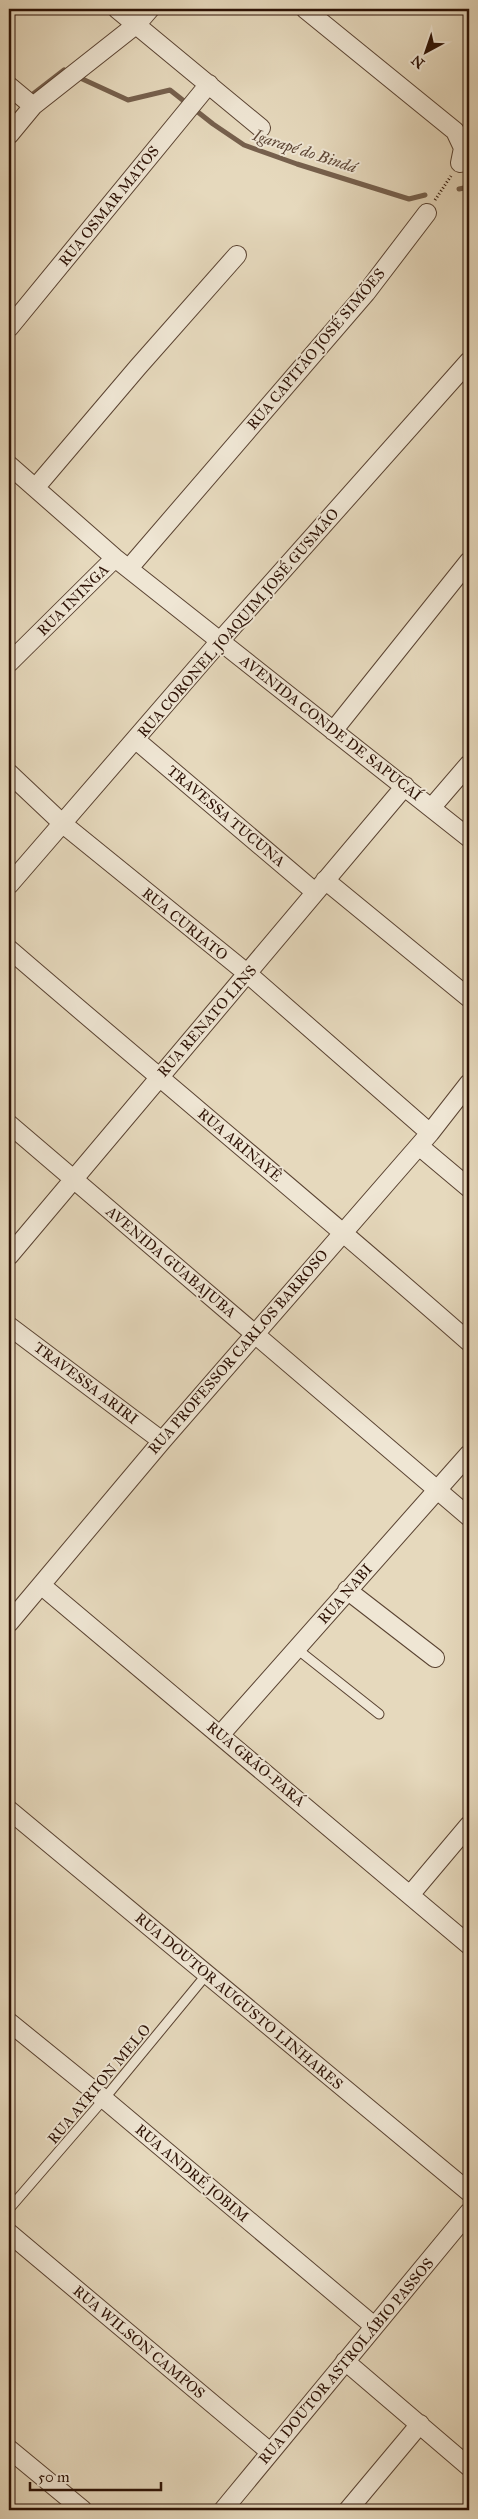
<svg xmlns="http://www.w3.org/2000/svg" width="478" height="2519" viewBox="0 0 478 2519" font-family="'IM FELL Great Primer',serif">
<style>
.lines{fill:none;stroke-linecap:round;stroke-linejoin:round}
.stream{stroke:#76604d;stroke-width:5}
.lane-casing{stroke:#5a4332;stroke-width:11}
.street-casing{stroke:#5a4332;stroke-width:20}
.path{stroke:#2c1104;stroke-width:3;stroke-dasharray:1 2.5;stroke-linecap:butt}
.lane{stroke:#efe6d4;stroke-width:9}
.street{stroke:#efe6d4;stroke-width:18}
.labels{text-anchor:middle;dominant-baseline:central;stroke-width:4;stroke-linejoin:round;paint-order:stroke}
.street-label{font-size:15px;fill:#2c1104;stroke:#efe6d4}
.water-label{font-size:16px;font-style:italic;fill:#5d4635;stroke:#efe6d4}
</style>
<rect width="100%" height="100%" fill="#e6d9bd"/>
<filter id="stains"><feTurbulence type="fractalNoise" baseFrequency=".004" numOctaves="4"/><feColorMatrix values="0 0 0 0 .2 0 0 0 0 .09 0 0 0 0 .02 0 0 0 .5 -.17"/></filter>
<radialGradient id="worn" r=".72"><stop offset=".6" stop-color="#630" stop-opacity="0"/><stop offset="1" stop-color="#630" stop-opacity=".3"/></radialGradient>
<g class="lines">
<path class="stream" d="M78,77l50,23 42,-10 43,34 31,21 53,19 112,35 16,-4
M33,94l31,-24
M459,189l10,-2"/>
<g class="lane-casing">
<path id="lane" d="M297,1649l82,65
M9,2209l95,-110 103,-125"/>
</g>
<g class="street-casing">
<path id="street" d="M117,9l144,119
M305,9l150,122 8,17 -3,15
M9,86l24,20
M9,135l24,-29 104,-82 13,-15
M9,328l200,-244
M9,465l106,93 354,280
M36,487l102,-120 99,-112
M130,567l236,-274 61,-80
M9,663l106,-105
M333,731l136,-170
M136,740l179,152
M9,773l54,51 185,150 182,159
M432,807l37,-43
M325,880l144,118
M9,885l211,-244 249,-280
M9,949c153,132 309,260 460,393
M9,1124l460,393
M419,1146l50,42
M9,1256l396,-470
M9,1326l153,115
M41,1585l428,360
M347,1590l88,68
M9,1623l153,-182 268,-308 39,-50
M221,1734l248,-280
M9,1810l460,382
M410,1895l59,-70
M9,2022l95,77 270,227
M9,2233l261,219
M345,2361l124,106
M9,2449l74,61
M223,2510l246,-298
M348,2510l72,-86"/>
</g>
<path class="path" d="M435,200l16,-24"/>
<use href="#lane" class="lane"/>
<use href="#street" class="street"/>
</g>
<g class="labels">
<g class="street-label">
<text transform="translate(109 206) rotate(-51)">RUA OSMAR MATOS</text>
<text transform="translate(316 349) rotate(-50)">RUA CAPITÃO JOSÉ SIMÕES</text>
<text transform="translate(73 600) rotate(-45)">RUA ININGA</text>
<text transform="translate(238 623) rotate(-49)">RUA CORONEL JOAQUIM JOSÉ GUSMÃO</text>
<text transform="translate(331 728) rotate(38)">AVENIDA CONDE DE SAPUCAÍ</text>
<text transform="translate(226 816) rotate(40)">TRAVESSA TUCUNA</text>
<text transform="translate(185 924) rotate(39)">RUA CURIATO</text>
<text transform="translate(207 1021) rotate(-49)">RUA RENATO LINS</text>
<text transform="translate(240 1145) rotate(40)">RUA ARINAYÊ</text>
<text transform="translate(171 1262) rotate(40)">AVENIDA GUABAJUBA</text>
<text transform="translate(238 1352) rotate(-49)">RUA PROFESSOR CARLOS BARROSO</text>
<text transform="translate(86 1383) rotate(37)">TRAVESSA ARIRI</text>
<text transform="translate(345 1594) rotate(-49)">RUA NABI</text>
<text transform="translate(256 1764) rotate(40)">RUA GRÃO-PARÁ</text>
<text transform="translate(239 2001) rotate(40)">RUA DOUTOR AUGUSTO LINHARES</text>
<text transform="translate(99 2084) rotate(-50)">RUA AYRTON MELO</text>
<text transform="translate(192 2173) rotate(40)">RUA ANDRÉ JOBIM</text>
<text transform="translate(139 2342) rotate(40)">RUA WILSON CAMPOS</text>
<text transform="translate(346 2361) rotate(-50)">RUA DOUTOR ASTROLÁBIO PASSOS</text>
</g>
<g class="water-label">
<text transform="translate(305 151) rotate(18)">Igarapé do Bindá</text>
</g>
</g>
<rect width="478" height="2519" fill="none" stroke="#e6d9bd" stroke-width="30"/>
<rect x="10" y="10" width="458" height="2499" fill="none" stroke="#2c1104" stroke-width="2.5"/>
<rect x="15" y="15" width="448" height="2489" fill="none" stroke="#2c1104"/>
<g transform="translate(426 52) rotate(220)" stroke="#efe6d4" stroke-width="4" paint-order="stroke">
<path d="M0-4L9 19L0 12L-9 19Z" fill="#2c1104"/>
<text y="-8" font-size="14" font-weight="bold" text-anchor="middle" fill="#2c1104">N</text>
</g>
<path d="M30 2482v8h131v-8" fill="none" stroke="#2c1104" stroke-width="2.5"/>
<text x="38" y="2482" font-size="15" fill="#2c1104" stroke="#efe6d4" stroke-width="4" paint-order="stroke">50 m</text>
<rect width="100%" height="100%" filter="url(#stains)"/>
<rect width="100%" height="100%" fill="url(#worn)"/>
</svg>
